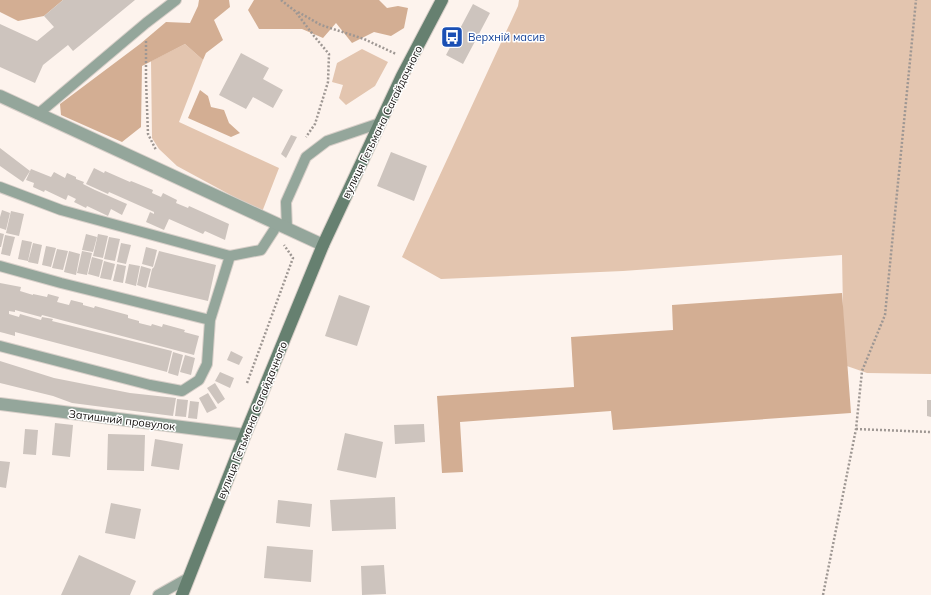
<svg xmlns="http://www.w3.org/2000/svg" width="931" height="595" viewBox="0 0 931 595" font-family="Mulish,sans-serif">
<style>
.green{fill:#e3c5af}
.forest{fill:#d3ae93}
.building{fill:#cdc4be}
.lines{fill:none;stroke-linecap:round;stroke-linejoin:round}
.lane-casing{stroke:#d8cfc9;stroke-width:12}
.street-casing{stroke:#d8cfc9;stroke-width:14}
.secondary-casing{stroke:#d8cfc9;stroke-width:14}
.path{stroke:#9e9793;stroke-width:2.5;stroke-dasharray:2 2;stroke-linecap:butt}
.lane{stroke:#94a69b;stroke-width:10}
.street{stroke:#94a69b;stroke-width:12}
.secondary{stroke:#668070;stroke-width:12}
.labels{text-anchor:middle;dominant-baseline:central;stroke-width:3;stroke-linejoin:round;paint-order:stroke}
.transit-label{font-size:11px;fill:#164399;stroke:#fff;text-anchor:start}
.street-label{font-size:11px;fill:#14110f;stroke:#fff}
</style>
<rect width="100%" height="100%" fill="#fdf3ed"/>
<path class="green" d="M519,0h412v374l-64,-1 -23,-8 -2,-110 -219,16 -182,8 -39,-22 116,-251z
M185,44l18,16 -24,62 100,46 -17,44 -85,-46 -18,-17 -7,-11 -1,-77z
M362,49l26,13 -13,24 -29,19 -7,-7 4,-13 -11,-3 5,-19z"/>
<path class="forest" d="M0,0h63l-19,16 -26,5 -18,-9z
M199,0h30l1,7 -16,13 9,20 -17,13 -3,7 -18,-16 -43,22 -1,61 -19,15 -61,-27 -1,-11 80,-60 26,-22 24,1 8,-17z
M254,0h125l8,8 11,-2 10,2 -4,20 -13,8 -17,-4 -22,11 -16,-20 -13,15 -21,-9h-43l-11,-19z
M200,90l8,6 3,11 13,3 5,13 11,10 -9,4 -43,-19z
M842,293l9,120 -238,17 -2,-19 -151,11 3,50 -21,1 -5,-77 137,-9 -3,-50 102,-7 -1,-25z"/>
<path class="building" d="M63,0h72l-62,51 -5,-6 -25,20 -8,18 -35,-16v-43l37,17 17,-14 -10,-11z
M473,4l17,9 -27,51 -17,-9z
M241,53l28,15 -6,11 20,11 -10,18 -20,-11 -7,12 -27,-14z
M291,135l6,2 -11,21 -5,-4z
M0,148l30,23 -7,11 -23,-16z
M391,152l36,14 -13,35 -37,-15z
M94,168l10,5 1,-2 25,11 1,-1 22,9 -1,3 9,4 2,-4 14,7 -1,3 12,5 1,-2 40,18 -4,16 -20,-9 -2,3 -34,-15 -5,11 -18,-8 4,-10 4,2v-2l-45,-20 -1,2 -22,-10z
M31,169l20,8 3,-5 11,6 2,-5 9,4v2l8,3 -1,2 12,6 32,14 -5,11 -11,-6 -3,7 -21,-10 -1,2 -12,-6 2,-3 -8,-4 -2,5 -21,-10 -1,2 -11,-5 1,-4 -8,-3z
M2,210l8,3 -4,17 -6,-2v-11z
M11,211l13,3 -5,22 -13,-3z
M0,233l4,1 -3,13h-1z
M86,234l11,3 -4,15 -11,-2z
M98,234l10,2 -5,22 -10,-2z
M5,235l10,2 -5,19 -9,-2z
M109,237l11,2 -5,22 -11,-2z
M22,240l10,2 -4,19 -10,-2z
M33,243l9,2 -4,19 -10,-2z
M121,243l10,2 -5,19 -9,-2z
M46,246l10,2 -5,19 -9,-2z
M146,247l11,3 -4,17 -11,-3z
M57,249l11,2 -5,19 -11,-2z
M69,251l11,3 -4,21 -12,-3z
M82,251l10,2 -5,22 -10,-2z
M159,251l57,14 -8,36 -60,-14 4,-18 2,-2z
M92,257l11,3 -4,17 -11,-3z
M104,261l11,3 -4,16 -11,-2z
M117,264l9,2 -3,17 -10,-2z
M129,264l11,2 -4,20 -11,-3z
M141,266l10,3 -5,19 -9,-3z
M0,283l21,4 -1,4 13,4v-1l14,3 1,-3 11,3 -2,5 12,3 2,-5 12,3v2l11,3 1,-2 33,9v3l11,3v2l12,3 1,-2 10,3 1,-3 22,6 -1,2 15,4 -5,19 -152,-40 -1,2 -26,-7v2l-6,-1v3l10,3 1,-3 21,6 1,-3 11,2 -1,2 120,30 -5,21 -152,-40v4l-11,-3 -4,-1z
M339,295l31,11 -13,40 -32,-10z
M231,351l12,6 -4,8 -12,-5z
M173,352l10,3 -5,21 -10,-3z
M185,355l10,3 -4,17 -11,-3z
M0,361l54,17 76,15 46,5 -3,18 -101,-13 -19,-7 -53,-13z
M220,372l14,6 -4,10 -15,-7z
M215,383l10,16 -7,5 -11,-16z
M208,393l9,15 -10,5 -8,-15z
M177,399l11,1 -2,17 -11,-1z
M927,400h4v17l-4,-1z
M190,401l9,1 -2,17 -9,-1z
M55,423l18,2 -3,32 -18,-2z
M424,424l1,18 -30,2 -1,-19z
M25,429l13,1 -2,25 -13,-1z
M345,433l38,9 -7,36 -39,-8z
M108,434l37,1 -1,36 -37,-1z
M155,439l28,5 -4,26 -28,-4z
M0,461l10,1 -4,26 -6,-1z
M395,497l1,32 -64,2 -2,-31z
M278,500l34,4 -2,23 -34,-4z
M111,503l30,6 -6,30 -30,-6z
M267,546l46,4 -2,32 -47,-4z
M79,555l57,26 -6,14h-69z
M384,565l2,29 -24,1 -1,-29z"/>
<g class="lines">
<g class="lane-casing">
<path id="lane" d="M38,114l108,-91 30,-23
M0,187l61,23 169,46 31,-6 13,-20 2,-6
M287,229l-1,-27 20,-45 21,-16 53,-18
M0,266l61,17 149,37
M0,346l150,39 32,6 17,-11 8,-16 3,-44 20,-64
M158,595l30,-17"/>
</g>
<g class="street-casing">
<path id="street" d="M0,96l323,149
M0,404l245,31"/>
</g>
<g class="secondary-casing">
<path id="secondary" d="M182,595l63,-160 78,-190 79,-169 40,-76"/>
</g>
<path class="path" d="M281,0l14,11 19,25 15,18 -1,28 -13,42 -9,13
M298,12l23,13 43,14 32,15
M146,41v39l2,54 8,16
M247,383l46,-125 -9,-13
M856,429l75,3
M823,595l33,-166 6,-58 23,-56 31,-315"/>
<use href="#lane" class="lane"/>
<use href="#street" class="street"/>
<use href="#secondary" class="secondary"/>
</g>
<defs>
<g id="bus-square" transform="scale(1.15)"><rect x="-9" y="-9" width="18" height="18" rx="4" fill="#1a4fb4" stroke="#fff"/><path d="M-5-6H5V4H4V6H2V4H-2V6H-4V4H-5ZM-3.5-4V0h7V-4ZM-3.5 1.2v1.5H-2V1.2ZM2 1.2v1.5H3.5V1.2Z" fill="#fff"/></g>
</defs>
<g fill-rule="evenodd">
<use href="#bus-square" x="452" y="37"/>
</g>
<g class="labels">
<g class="transit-label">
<text x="468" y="37">Верхній масив</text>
</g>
<g class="street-label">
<text transform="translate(382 122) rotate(-64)">вулиця Гетьмана Сагайдачного</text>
<text transform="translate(122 420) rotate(7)">Затишний провулок</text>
<text transform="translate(252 420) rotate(-68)">вулиця Гетьмана Сагайдачного</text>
</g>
</g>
</svg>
